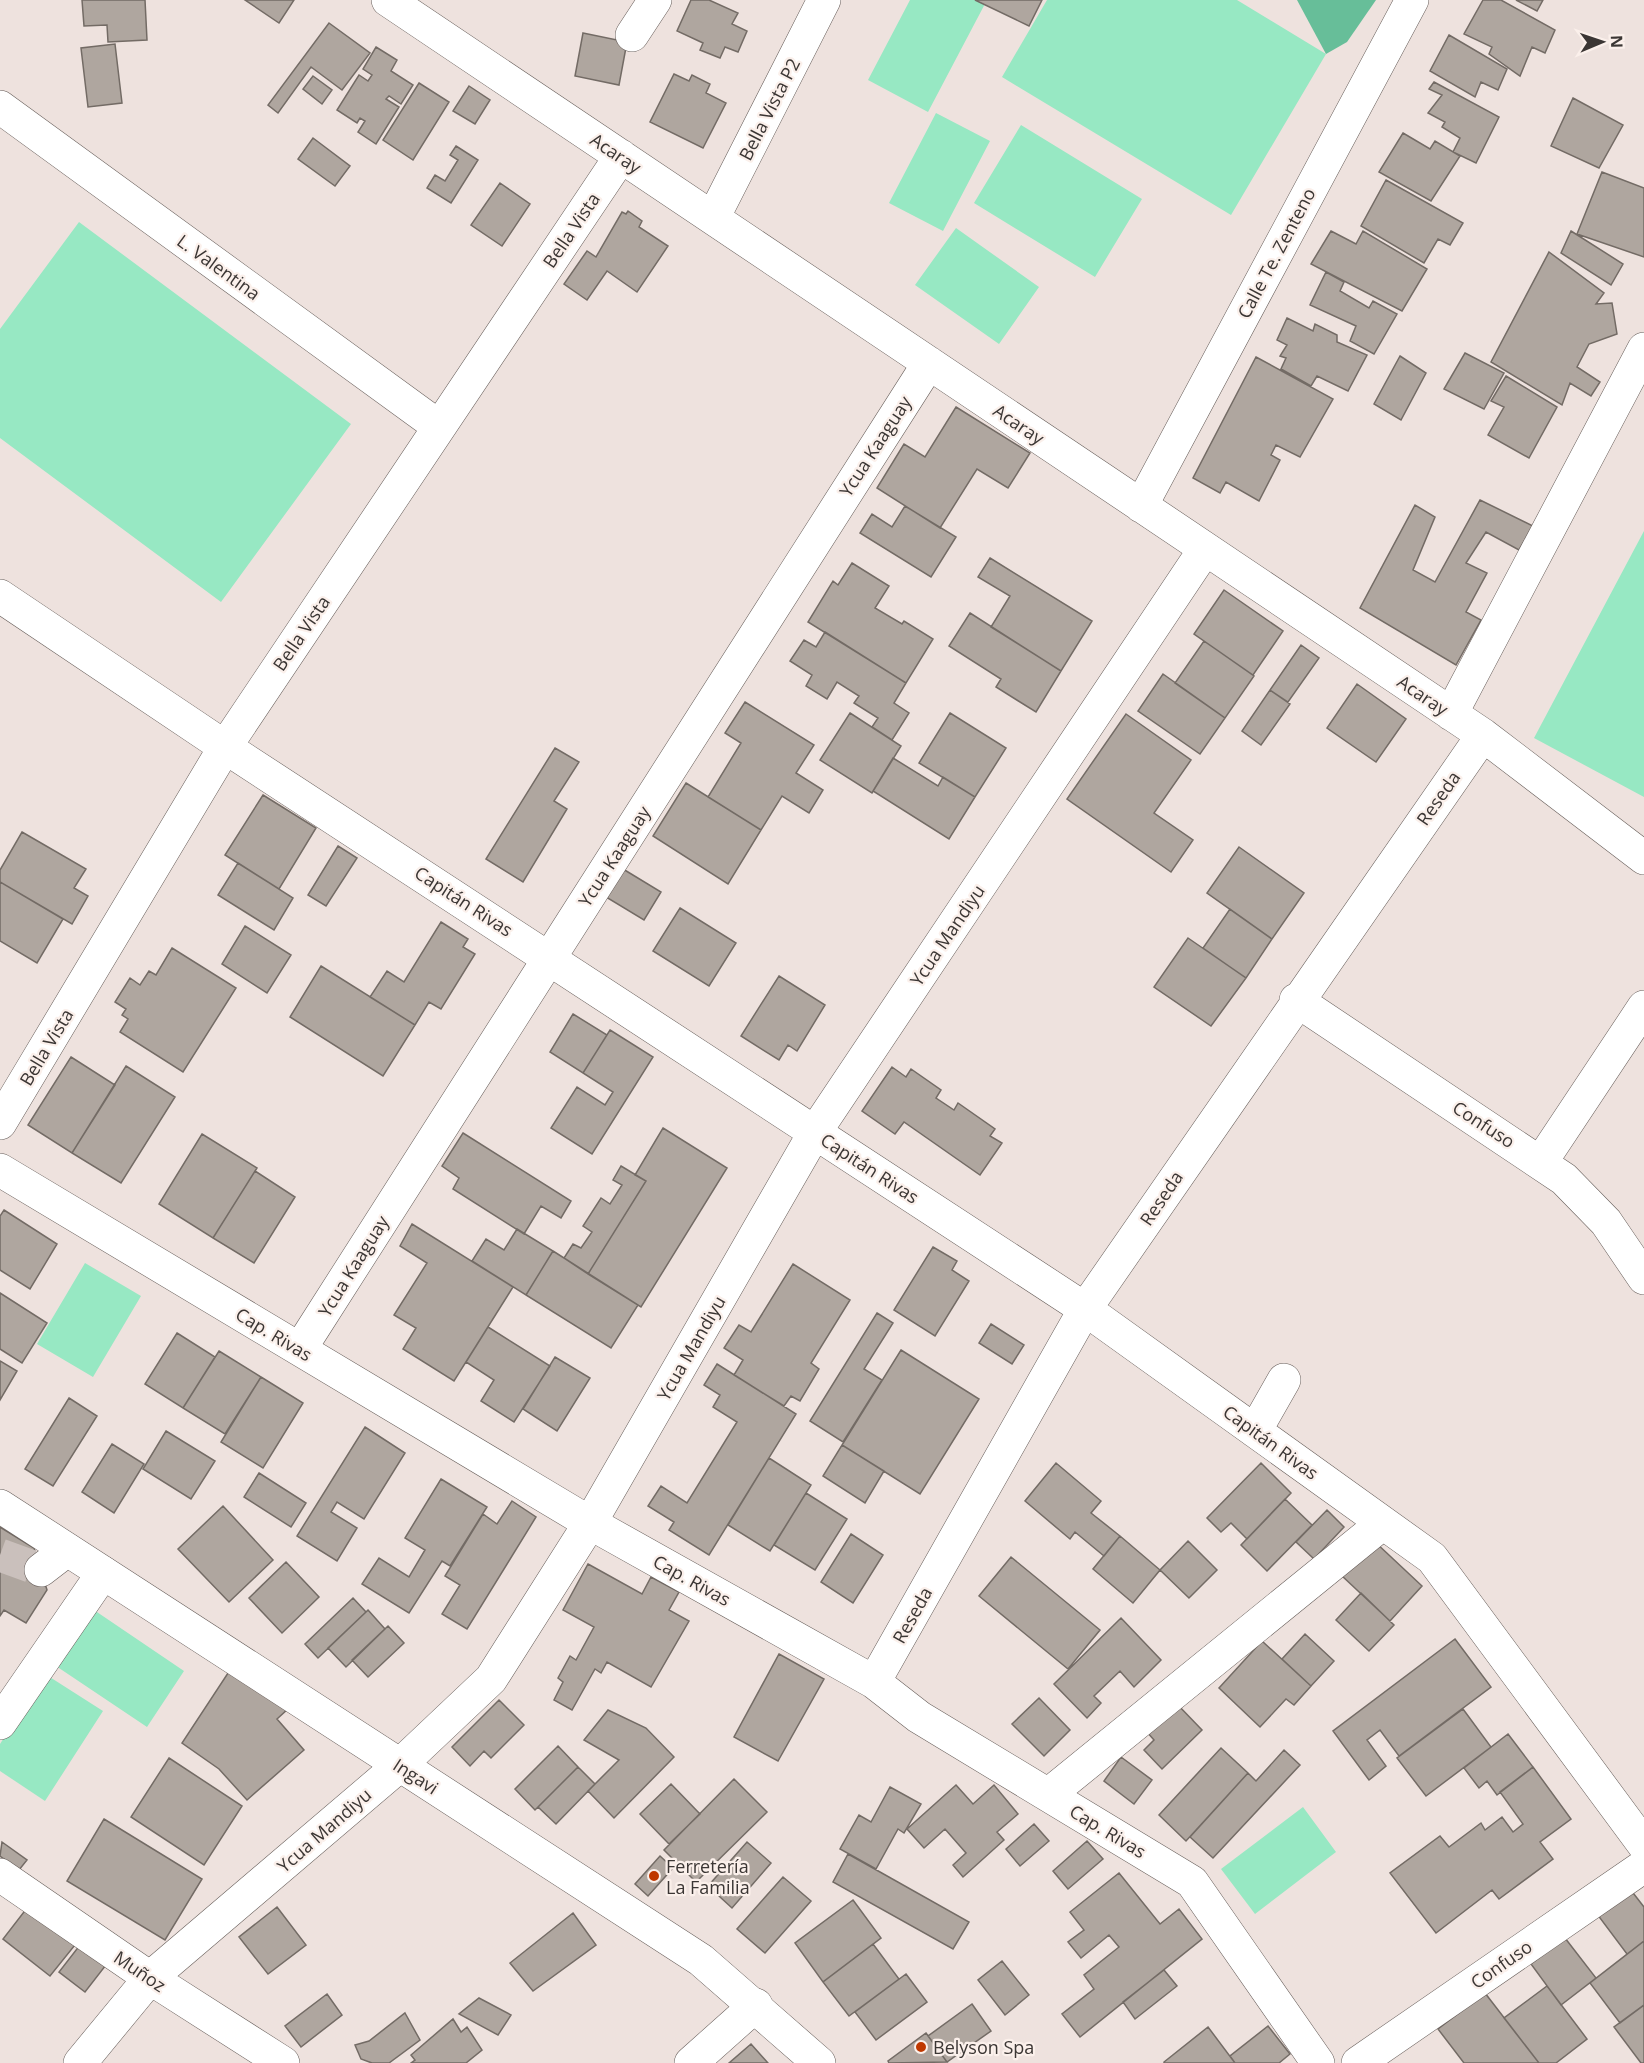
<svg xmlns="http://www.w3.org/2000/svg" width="1644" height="2063" viewBox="0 0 1644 2063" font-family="'Open Sans',sans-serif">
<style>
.green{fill:#97e8c3}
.forest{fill:#67be99}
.building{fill:#afa69f;stroke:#736b65;stroke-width:1.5}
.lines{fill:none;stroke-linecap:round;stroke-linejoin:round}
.minor-tunnel{stroke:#cac0bc;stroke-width:33;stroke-dasharray:33 16;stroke-linecap:butt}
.minor-casing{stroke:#675e5a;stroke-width:34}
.major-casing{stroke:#675e5a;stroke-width:34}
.minor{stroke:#fff;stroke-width:33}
.major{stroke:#fff;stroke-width:33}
.poi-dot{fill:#bf3800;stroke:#fbf0eb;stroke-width:2}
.labels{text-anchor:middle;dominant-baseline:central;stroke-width:4.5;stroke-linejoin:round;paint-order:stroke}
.street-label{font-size:18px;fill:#3b3634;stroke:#fbf0eb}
.poi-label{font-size:18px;fill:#3b3634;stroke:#fbf0eb;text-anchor:start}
</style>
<rect width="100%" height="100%" fill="#eee2de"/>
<path class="green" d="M910,0h77l-59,112 -60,-32z
M1047,0h190l89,54 -95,161 -229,-138z
M936,113l54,28 -47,90 -54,-28z
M1021,125l121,74 -47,78 -121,-74z
M79,222l272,202 -130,178 -221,-164v-109z
M956,228l83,59 -40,57 -84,-59z
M1644,531v266l-110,-59z
M85,1263l56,33 -48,81 -56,-33z
M91,1608l93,63 -37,56 -94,-63z
M45,1674l58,37 -58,90 -45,-30v-27z
M1303,1807l33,45 -81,62 -34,-45z"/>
<path class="forest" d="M1297,0h79l-29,42 -21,12z"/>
<path class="building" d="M82,0h63l2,40 -39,2 -1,-17 -23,1z
M245,0h49l-15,23z
M691,0h18l29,13 -6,11 15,7 -9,21 -13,-5 -5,11 -20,-8 3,-7 -26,-12z
M975,0h67l-13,26z
M1483,0h18l54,30 -10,23 -13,-6 -12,29 -31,-22 3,-7 -28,-13z
M1516,0h27l-6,11z
M329,23l41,30 -28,37 -31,-23 -33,46 -10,-8z
M583,33l44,9 -8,43 -44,-9z
M1449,35l58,34 -9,21 -17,-8 -6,15 -45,-26z
M115,44l7,59 -34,4 -7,-59z
M376,47l21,13 -6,11 22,14 -12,19 -12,-8 -3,3 13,8 -23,37 -18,-12 7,-11 -5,-3 -3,5 -20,-13 22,-35 9,6 4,-6 -9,-6z
M674,74l15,7 3,-6 18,9 -4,9 20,10 -23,45 -53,-26z
M313,76l19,14 -10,14 -19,-15z
M1434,82l65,35 -23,46 -23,-11 7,-14 -18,-11 3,-5 -17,-9 14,-18 -13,-6z
M419,83l30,19 -36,58 -30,-20z
M469,86l21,14 -15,24 -22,-13z
M1573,98l50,27 -24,43 -48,-22z
M1403,133l27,16 5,-8 25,15 -29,45 -52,-29z
M313,138l37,28 -15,20 -37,-27z
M456,146l22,14 -27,43 -24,-15 8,-13 10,6 13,-21 -8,-5z
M1602,172l42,16v69l-67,-23z
M1386,180l77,43 -13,22 -12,-6 -14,24 -63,-37z
M500,183l30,21 -28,42 -31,-21z
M628,211l14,10 -3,6 29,19 -31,46 -30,-21 -20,29 -23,-16 23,-33 9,6 26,-45 4,2z
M1331,231l25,13 7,-13 64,38 -25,42 -91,-47z
M1571,231l52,33 -12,21 -50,-32z
M1549,252l55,41 -8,11 16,-1 5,31 -28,10 -12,23 23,15 -9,14 -21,-13 -8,22 -71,-43z
M1326,272l18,10 -4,9 29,17 4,-7 24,13 -23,40 -24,-13 6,-15 -46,-21z
M1287,318l26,13 2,-7 22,11v7l30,13 -19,36 -31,-15 -6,10 -30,-17 5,-11 -6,-2 7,-11 -10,-5z
M1465,353l39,20 -20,36 -40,-20z
M1400,356l26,17 -25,47 -27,-16z
M1256,357l77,42 -33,58 -24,-12 -5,10 9,5 -21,41 -33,-19 -6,11 -27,-15z
M1506,376l51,31 -28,51 -41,-23 16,-28 -13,-6z
M956,407l74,46 -22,35 -31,-19 -37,59 -63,-40 27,-44 21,13z
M1480,500l53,26 -14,24 -33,-18 -20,31 21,10 -21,39 15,8 -25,45 -96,-57 55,-103 20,12 -22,53 22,12z
M905,506l51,31 -25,40 -71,-44 12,-19 20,13z
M990,558l102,63 -31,50 -70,-44 19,-31 -32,-19z
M852,563l37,23 -14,22 27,16 2,-3 29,18 -27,44 -98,-61 25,-41 5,4z
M1224,590l59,41 -30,44 -59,-41z
M970,613l91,58 -25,41 -40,-25 5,-8 -52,-33z
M825,632l81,51 -12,20 15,10 -17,27 -20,-13 6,-9 -24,-15 5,-7 -22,-14 -10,17 -21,-13 6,-11 -22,-14 14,-21 12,7z
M1204,641l50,35 -29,42 -50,-35z
M1301,645l18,13 -31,44 -18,-12z
M1163,674l62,44 -25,36 -62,-43z
M1357,684l49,35 -30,43 -49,-34z
M1270,690l20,14 -29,41 -19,-14z
M745,702l69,43 -18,28 27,17 -14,23 -27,-17 -21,34 -53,-33 33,-54 -16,-10z
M850,713l51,33 -29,47 -52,-33z
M950,713l56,35 -31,49 -56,-34z
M1126,714l65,46 -37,53 39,27 -22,32 -104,-73z
M555,748l24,14 -25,39 13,8 -44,73 -37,-23z
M893,758l45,28 5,-9 32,20 -26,42 -76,-48z
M686,783l75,47 -33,54 -75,-48z
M263,795l53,33 -37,61 -54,-34z
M22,832l64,37 -12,19 14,8 -16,28 -72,-42v-12z
M338,846l19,12 -31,48 -18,-11z
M1239,847l65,46 -32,46 -65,-46z
M238,863l55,35 -19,32 -56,-35z
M623,869l38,23 -17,28 -38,-23z
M0,882l63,37 -26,44 -37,-22z
M680,908l56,35 -27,43 -56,-35z
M1230,909l42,30 -26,39 -43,-30z
M441,922l27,17 -5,8 12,7 -34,55 -12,-7 -14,23 -45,-28 17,-26 17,11z
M245,926l46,29 -24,38 -45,-29z
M1188,938l58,40 -35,48 -57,-39z
M172,948l64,40 -53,84 -63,-40 8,-13 -6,-4 4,-6 -11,-7 15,-24 10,7 9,-14 7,4z
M321,966l94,59 -32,51 -93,-59z
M779,976l46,29 -28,46 -9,-6 -9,15 -38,-24z
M573,1014l34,21 -24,38 -33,-21z
M610,1030l43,27 -61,97 -41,-26 26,-41 28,18 8,-13 -30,-19z
M71,1057l44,28 -43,68 -44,-28z
M126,1066l49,31 -54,86 -49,-30z
M892,1067l14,10 5,-8 30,21 -5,8 18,12 4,-7 37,26 -5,7 12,7 -22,32 -76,-53 -9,12 -33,-23z
M663,1128l64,40 -86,139 -53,-33 58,-93 -11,-6z
M463,1133l108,68 -10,17 -20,-12 -17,28 -71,-45 6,-11 -17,-12z
M202,1134l55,34 -44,70 -54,-34z
M621,1166l25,15 -58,93 -24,-16 9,-14 8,4 11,-16 -9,-6 18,-28 9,6 12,-19 -9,-5z
M255,1171l40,26 -41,66 -41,-25z
M4,1210l53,34 -27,45 -30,-19v-54z
M412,1224l101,63 -59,94 -51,-32 13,-21 -22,-13 33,-52 -27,-17z
M517,1229l36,22 -27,44 -54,-34 14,-22 18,11z
M933,1247l24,14 -5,9 17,11 -34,55 -41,-26z
M553,1251l85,54 -27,43 -85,-53z
M793,1264l57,36 -39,63 8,6 -19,32 -9,-5 -7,10 -50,-31 9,-15 -19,-12 15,-23 12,7z
M0,1293l47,30 -25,40 -22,-14z
M877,1313l16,10 -29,46 18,11 -39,62 -33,-21z
M991,1324l33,21 -12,19 -33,-21z
M488,1327l62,39 -36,56 -33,-21 13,-21 -28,-18z
M177,1333l38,24 -32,51 -38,-24z
M901,1350l78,49 -59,95 -78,-49z
M219,1351l42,26 -36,57 -42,-26z
M555,1357l35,21 -33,53 -34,-22z
M0,1361l17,10 -17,29z
M717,1364l79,50 -87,141 -40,-25 5,-8 -26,-16 13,-20 26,17 50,-81 -24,-15 7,-12 -16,-10z
M261,1377l42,26 -40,65 -42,-26z
M69,1398l28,18 -44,70 -28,-17z
M365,1427l40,26 -41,66 -27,-17 -6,10 26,16 -20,33 -40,-25z
M166,1431l49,30 -24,38 -48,-30z
M112,1444l32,20 -30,49 -32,-21z
M842,1445l42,26 -19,32 -42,-27z
M769,1458l42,27 -41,66 -42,-26z
M1056,1463l45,38 -10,12 29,23 -16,20 -29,-24 -5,7 -45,-38z
M1261,1463l30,30 -44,46 -16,-16 -10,9 -14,-14z
M259,1473l47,30 -15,24 -47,-30z
M441,1479l46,28 -37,59 -8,-5 -33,52 -47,-29 17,-26 30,19 16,-27 -20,-12z
M806,1493l41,26 -32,51 -41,-25z
M1285,1499l27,26 -45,46 -26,-26z
M512,1501l24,16 -69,112 -25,-15 18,-29 -15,-9 38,-62 14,10z
M223,1506l50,54 -44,42 -51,-53z
M1327,1510l17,17 -30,32 -18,-17z
M0,1527l34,21 13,42 -21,33 -22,-13 -4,6z
M851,1534l32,21 -30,48 -32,-21z
M1120,1536l40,34 -27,33 -40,-34z
M1188,1541l29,29 -28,28 -29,-28z
M1374,1541l48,45 -32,35 -49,-46z
M1011,1557l89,73 -32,39 -89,-73z
M286,1562l33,35 -37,36 -33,-35z
M588,1564l54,30 9,-17 28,15 -10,18 20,11 -38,66 -44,-25 -6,11 -6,-4 -23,41 -18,-10 9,-18 -5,-4 12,-22 6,4 18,-33 -31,-17z
M1361,1593l33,32 -25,26 -33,-31z
M353,1598l13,14 -48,46 -13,-14z
M368,1610l17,19 -39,38 -18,-19z
M1121,1618l40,42 -27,27 -14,-16 -26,25 7,7 -14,15 -33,-34z
M388,1626l16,17 -36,34 -16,-17z
M1305,1634l29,27 -23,25 -29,-27z
M1455,1639l36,48 -92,69 -19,-26 -13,10 19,26 -17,14 -36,-49z
M1262,1641l49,45 -17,19 -8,-6 -26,28 -41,-39z
M779,1654l45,25 -46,82 -44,-24z
M230,1670l60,37 -13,12 27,31 -57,50 -28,-31 -37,-26z
M1039,1698l31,32 -26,26 -32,-32z
M499,1700l25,25 -33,33 -7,-7 -14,15 -18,-19z
M1176,1703l26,27 -40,39 -18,-19 10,-10 -7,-8z
M1463,1709l28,38 -65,49 -29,-38z
M608,1710l38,18 28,29 -60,61 -26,-27 31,-31 -35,-20z
M1508,1734l25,33 -36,28 -10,-14 -8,7 -15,-20z
M558,1746l20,21 -43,43 -20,-21z
M1221,1748l27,25 -62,68 -27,-26z
M1284,1750l16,15 -87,93 -23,-21 58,-64 8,8z
M1121,1757l31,23 -18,24 -30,-23z
M169,1758l73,48 -38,59 -73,-48z
M578,1767l17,17 -39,40 -18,-17z
M1533,1767l38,52 -31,23 13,17 -54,40 -7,-9 -56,43 -46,-60 50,-37 9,11 32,-24 4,7 17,-13 11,15 10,-8 -23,-32z
M734,1779l33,33 -71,70 -32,-32z
M671,1784l29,30 -31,30 -29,-30z
M956,1785l17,19 21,-19 24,29 -21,18 7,8 -41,37 -10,-12 13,-12 -21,-24 -21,19 -17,-19z
M890,1787l31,17 -17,29 -6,-4 -22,40 -36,-20 19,-34 12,7z
M104,1819l98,60 -37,61 -98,-59z
M1034,1824l15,17 -29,25 -14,-17z
M1087,1841l16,18 -35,30 -15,-18z
M2,1842l25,18 -8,10 -19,-14z
M747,1842l24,21 -39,45 -24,-22z
M848,1854l121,68 -16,27 -120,-67z
M660,1856l13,12 -25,28 -13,-12z
M1119,1873l41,51 19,-15 23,30 -122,98 -18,-23 32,-25 -10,-14 35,-28 -10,-12 -28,23 -13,-16 16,-12 -14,-18z
M783,1877l28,24 -46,52 -28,-24z
M1630,1889l14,18v34l-17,13 -30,-40z
M853,1900l28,38 -58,44 -28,-39z
M277,1907l29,38 -38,29 -29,-37z
M27,1908l48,37 -25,31 -47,-37z
M573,1913l23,32 -63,46 -23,-28z
M1565,1938l31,40 -35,27 -30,-41z
M1644,1941v64l-24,18 -30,-40z
M873,1944l26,35 -50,37 -26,-34z
M80,1945l26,20 -21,27 -26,-20z
M1002,1961l27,34 -24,20 -27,-35z
M1164,1970l13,16 -42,33 -12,-17z
M906,1974l21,28 -51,38 -21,-28z
M1547,1986l40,53 -31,24h-17l-35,-45z
M1485,1993l54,70h-75l-26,-34z
M327,1994l15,21 -41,32 -16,-21z
M479,1998l32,17 -13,20 -39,-21z
M972,2004l19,27 -44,31 -19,-26z
M1644,2005v58h-3l-27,-36z
M405,2013l15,27 -31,23h-17l-11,-4 -6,-14 14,-4z
M453,2019l8,13 6,-5 15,23 -16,13h-55l4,-3 -4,-5z
M1268,2026l22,28 -11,9h-44l-5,-7z
M1208,2027l27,36h-71v-1z
M926,2033l21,29 -58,1 -1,-2z
M751,2044l17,19h-39z"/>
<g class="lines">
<path class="minor-tunnel" d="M0,1555l41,15"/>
<g class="minor-casing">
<path id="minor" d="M388,0l1095,735 161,123
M632,35l23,-35
M0,107l438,319
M713,218l111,-218
M1141,506l271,-506
M0,596l225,151 860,562 347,249 212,287
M1451,714l193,-365
M1296,1000l268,179 42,43 38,56
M0,1123l225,-376 396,-591
M1541,1162l103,-155
M0,1170l590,353 284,159 45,35 273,165 126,181
M300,1349l629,-986
M1255,1431l29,-51
M41,1570l26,-20
M874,1682l211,-373 398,-574
M0,1723l103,-150
M1048,1795l335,-272
M0,1875l150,103 133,85
M80,2063l70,-85 250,-213 91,-86 99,-156 225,-391 390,-583
M691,2063l65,-58
M1358,2063l286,-197"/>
</g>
<g class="major-casing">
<path id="major" d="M0,1506l701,454 118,103"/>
</g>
<use href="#minor" class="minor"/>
<use href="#major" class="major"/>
</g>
<g class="poi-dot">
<circle cx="654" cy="1876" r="6"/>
<circle cx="921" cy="2047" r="6"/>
</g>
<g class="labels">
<g class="street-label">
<text transform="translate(769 109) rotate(-63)">Bella Vista P2</text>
<text transform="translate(616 153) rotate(34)">Acaray</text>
<text transform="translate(571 230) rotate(-56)">Bella Vista</text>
<text transform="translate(1276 253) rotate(-62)">Calle Te. Zenteno</text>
<text transform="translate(219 267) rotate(36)">L. Valentina</text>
<text transform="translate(1019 424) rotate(34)">Acaray</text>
<text transform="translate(875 446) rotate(-57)">Ycua Kaaguay</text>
<text transform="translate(301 633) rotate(-56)">Bella Vista</text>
<text transform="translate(1423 695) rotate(34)">Acaray</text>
<text transform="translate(1438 798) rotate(-55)">Reseda</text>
<text transform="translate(614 856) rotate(-57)">Ycua Kaaguay</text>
<text transform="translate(464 901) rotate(33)">Capitán Rivas</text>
<text transform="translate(947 935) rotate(-56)">Ycua Mandiyu</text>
<text transform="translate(46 1047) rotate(-59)">Bella Vista</text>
<text transform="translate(1484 1124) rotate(33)">Confuso</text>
<text transform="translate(870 1168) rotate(33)">Capitán Rivas</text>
<text transform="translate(1161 1198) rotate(-56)">Reseda</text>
<text transform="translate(353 1266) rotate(-58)">Ycua Kaaguay</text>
<text transform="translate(274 1334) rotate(31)">Cap. Rivas</text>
<text transform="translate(691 1348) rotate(-60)">Ycua Mandiyu</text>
<text transform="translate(1271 1442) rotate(36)">Capitán Rivas</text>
<text transform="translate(692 1580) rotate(29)">Cap. Rivas</text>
<text transform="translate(912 1615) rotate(-61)">Reseda</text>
<text transform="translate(416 1776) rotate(33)">Ingavi</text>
<text transform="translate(324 1830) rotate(-41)">Ycua Mandiyu</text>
<text transform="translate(1108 1831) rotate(31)">Cap. Rivas</text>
<text transform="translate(1501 1964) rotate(-35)">Confuso</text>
<text transform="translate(140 1971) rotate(34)">Muñoz</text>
</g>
<g class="poi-label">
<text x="666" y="1866">Ferretería<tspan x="666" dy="21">La Familia</tspan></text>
<text x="933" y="2047">Belyson Spa</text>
</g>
</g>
<g transform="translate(1602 42) rotate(88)" stroke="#fbf0eb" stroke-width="4.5" paint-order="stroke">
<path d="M0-4.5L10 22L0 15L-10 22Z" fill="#3b3634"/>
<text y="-9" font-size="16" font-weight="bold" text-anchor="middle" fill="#3b3634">N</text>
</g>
</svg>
